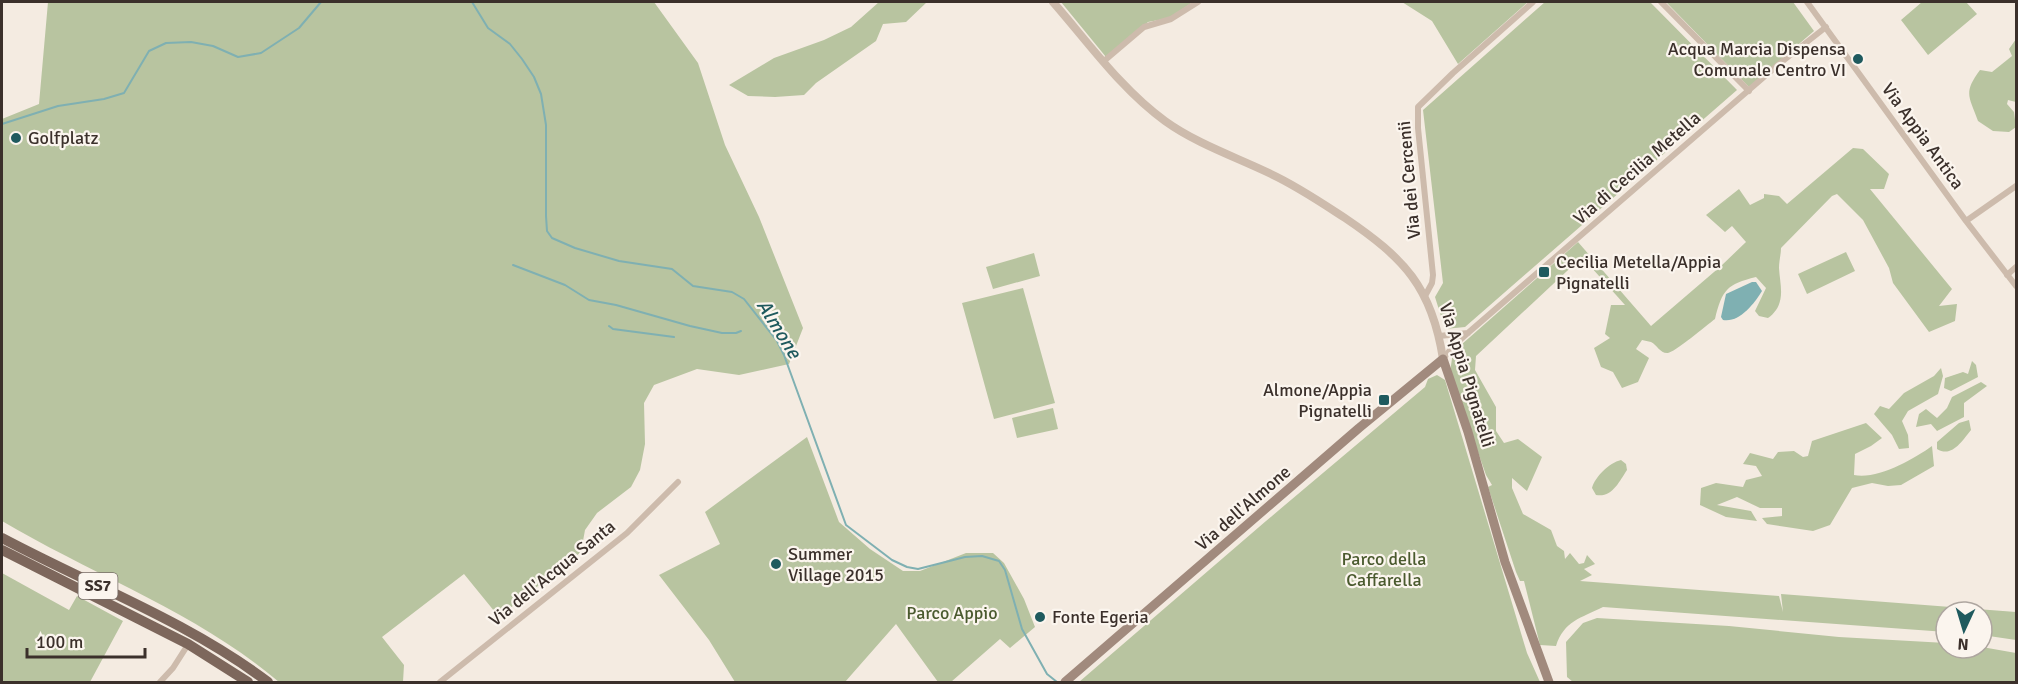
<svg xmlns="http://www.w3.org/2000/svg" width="2018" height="684" viewBox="0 0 2018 684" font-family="Signika,sans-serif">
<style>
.green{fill:#b8c4a0}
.water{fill:#7fb0b2}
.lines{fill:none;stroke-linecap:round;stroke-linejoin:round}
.stream{stroke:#7fb0b2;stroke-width:2}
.minor{stroke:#cdbbac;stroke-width:6}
.tertiary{stroke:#cdbbac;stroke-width:8}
.secondary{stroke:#a18a7d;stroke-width:9}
.primary{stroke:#7d675c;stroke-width:10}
.poi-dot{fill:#1f5a5e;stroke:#fbf5ee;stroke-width:2}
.labels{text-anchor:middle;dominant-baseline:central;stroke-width:4.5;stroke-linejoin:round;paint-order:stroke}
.shield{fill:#fbf5ee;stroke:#756b66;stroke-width:1.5}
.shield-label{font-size:16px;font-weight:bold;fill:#3b302b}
.poi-label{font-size:18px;fill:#3b302b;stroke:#fbf5ee;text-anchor:start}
.street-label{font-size:18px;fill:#3b302b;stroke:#fbf5ee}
.park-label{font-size:18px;fill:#4a5a2e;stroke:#fbf5ee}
.water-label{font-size:20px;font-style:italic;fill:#1f5a5e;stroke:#fbf5ee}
</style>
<rect width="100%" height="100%" fill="#f4ebe1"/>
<path class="green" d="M48,2h606l44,61 27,82 34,72 44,111 -14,36 -50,11 -42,-6 -43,16 -10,18 1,41 -5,26 -9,17 -34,26 -12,17 -4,22 -82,65 -35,-43 -82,63 22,28 -1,17h-124c-81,-69 -186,-107 -277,-161v-402l37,-15z
M879,2h48l-21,20 -23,2 -7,17 -60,42 -12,12 -29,2 -27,-1 -19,-11 45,-27 50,-18 27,-13z
M1061,2h132l-24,16 -21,4 -42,35z
M1402,2h126l-70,62 -26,-43z
M1545,2h105l87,88 -272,237 -20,2 -10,-32 8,-14 -20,-173z
M1666,2h127l21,29 -65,56z
M1922,2h44l11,12 -49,41 -27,-35z
M2016,39v63l-8,-2 -1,4 7,8 2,15 -7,5 -16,-1 -15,-10c-9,-25 -15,-28 2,-51l12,2 20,-16 -3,-7z
M1853,148l10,1 26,25 -5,15h-14l82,100 -13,17 18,-2 -2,17 -26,11 -36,-49 -4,-15 -26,-48 -26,-26 -5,2 -51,52c0,6 -2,13 -2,20 1,18 8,36 -11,50l-9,-2 -4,-5 11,-23 -10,-11c-29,7 -34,13 -41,42 -8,6 -42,35 -48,34 -7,0 -10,-8 -16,-11 -3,-1 -6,-1 -9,-2l-6,9 13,9 -11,24 -16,6 -9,-16 -12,-5 -7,-19 16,-10 -5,-4 6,-29h14l-43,-48 -106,99 -1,14 21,37v24l8,12 14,-4 24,18 -15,34 -15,-13v10l11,26 28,16 6,16 7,5 1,8 5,-6 9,11 5,-1 3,-8 8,9 -11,5 8,6 -12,6 199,15 4,16 -2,-18 235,18v28l-34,-5v-23h-36v20l-343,-25c-22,11 -39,14 -47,39l-16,-1 -16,-64h-4l-4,-9 -28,-85 4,-2 -6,-10 -36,-103 3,-20 125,-110 73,84 70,-60 25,-24 -14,-16 -7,6 -19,-17 33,-26 11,16 14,-7v-4l15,2 8,8z
M1846,252l9,19 -48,23 -9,-20z
M1034,253l6,23 -47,13 -7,-22z
M1023,288l32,115 -61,16 -32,-116z
M1972,361l4,4 2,12 -27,14 -7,-3 1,-10 18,-6 5,2z
M1941,368l2,8 -5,18 -30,17 -6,10 6,14 1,13 -10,1 -7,-14 -18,-21 6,-8 9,3 15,-16 30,-17z
M1437,375l8,5 82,273 13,29h-461l187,-161 159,-134 3,-8z
M1981,382l6,4 -23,17v14l-27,14 -6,-7 -15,3 3,-13 7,-5 11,9 10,-10 5,-11z
M1053,408l5,21 -41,9 -5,-20z
M1969,420l2,10c-9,11 -19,28 -34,19v-7l22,-19z
M1866,423l16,15 -11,8 -16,8 -1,21c23,5 60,-16 78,-29l2,20 -33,19 -13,1 -16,-3 -20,5 -22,37 -17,6 -46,-7 -5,-6 20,-2v-8h-22l-23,-11 -20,8 34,6 6,10 -31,-4 -26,-12 1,-17 15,-5 27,4 3,-7 16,-4 -6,-10 -13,-2 7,-11 23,6 5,-7 16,-1 9,6 5,-1 4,-15z
M807,437l32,85 31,27 33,22h17l46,-18h27l11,10 20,36 11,28 -25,21 -10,-9 -49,43h-13l-42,-58 -51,58h-110l-26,-42 -50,-65 61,-31 -15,-32z
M1621,460l5,4 1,6c-8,12 -15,28 -31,25l-4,-7c3,-11 17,-25 29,-28z
M2,573l67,37 8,-14 46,25 -33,61h-88z
M1597,618l132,8 110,11 107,6v5l36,-1 34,6v29h-443l-6,-5 -1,-35 17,-19z"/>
<path class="water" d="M1752,282h4l6,9c-8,13 -23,32 -39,29l-2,-3 5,-23z"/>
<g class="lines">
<path class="stream" d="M472,2l16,26 22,16 12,15 12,18 7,17 5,31v91l1,15 5,7 23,10 44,13 53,8 21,17 39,6 12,7 33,42 7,14 62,170 46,35 15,7 11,2 47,-12 17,-1 17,5 6,9 17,59 25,45 10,8
M2,124l56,-18 46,-7 20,-6 25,-42 17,-8 25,-1 22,4 25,11 23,-4 38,-25 22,-26
M513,265l52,20 24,15 27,5 74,21 32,7h14l5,-2
M609,326l4,3 61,8"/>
<path class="minor" d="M1661,2l88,89
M1807,2l159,219 50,65
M1104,61l40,-34 27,-8 27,-17
M1966,221l50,-35
M2007,275l9,-8
M1425,296l7,-13 1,-8 -15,-147v-21l35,-34 80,-71
M1439,336l29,-3
M1443,359l11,-14 325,-281 47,-37
M160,682l13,-14 16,-25
M440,682l187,-149 51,-51"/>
<path class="tertiary" d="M1053,2c35,40 68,87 112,119 32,23 71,36 106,53 26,12 51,29 74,44 59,40 87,69 98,141"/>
<path class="secondary" d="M1065,682l294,-254 84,-69 25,73 37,130 44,120"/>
<path class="primary" d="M2,538c88,47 185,83 266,144
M2,550l186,94 60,38"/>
</g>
<g class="poi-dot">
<circle cx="1858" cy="59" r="6"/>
<circle cx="16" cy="138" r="6"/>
<rect x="1538" y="266" width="12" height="12" rx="3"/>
<rect x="1378" y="394" width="12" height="12" rx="3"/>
<circle cx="776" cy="564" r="6"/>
<circle cx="1040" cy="617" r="6"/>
</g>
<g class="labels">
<rect class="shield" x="78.5" y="573" width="39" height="26" rx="4.5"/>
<g class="shield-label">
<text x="98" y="586">SS7</text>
</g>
<g class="poi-label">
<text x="1846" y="49" text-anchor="end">Acqua Marcia Dispensa<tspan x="1846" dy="21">Comunale Centro VI</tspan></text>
<text x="28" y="138">Golfplatz</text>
<text x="1556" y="262">Cecilia Metella/Appia<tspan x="1556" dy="21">Pignatelli</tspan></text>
<text x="1372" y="390" text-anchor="end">Almone/Appia<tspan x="1372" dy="21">Pignatelli</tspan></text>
<text x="788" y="554">Summer<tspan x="788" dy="21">Village 2015</tspan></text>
<text x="1052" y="617">Fonte Egeria</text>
</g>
<g class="street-label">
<text transform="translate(1923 136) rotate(54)">Via Appia Antica</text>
<text transform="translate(1637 168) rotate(-41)">Via di Cecilia Metella</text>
<text transform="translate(1409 180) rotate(-95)">Via dei Cercenii</text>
<text transform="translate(1467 375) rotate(73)">Via Appia Pignatelli</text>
<text transform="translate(1243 508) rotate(-41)">Via dell'Almone</text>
<text transform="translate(552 573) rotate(-39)">Via dell'Acqua Santa</text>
</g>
<g class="park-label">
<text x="1384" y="559">Parco della<tspan x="1384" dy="21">Caffarella</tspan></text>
<text x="952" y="613">Parco Appio</text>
</g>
<g class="water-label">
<text transform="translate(779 329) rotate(58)">Almone</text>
</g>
</g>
<rect width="2018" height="684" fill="none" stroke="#3b302b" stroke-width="6"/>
<g transform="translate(1964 630) rotate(184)"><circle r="28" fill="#fbf5ee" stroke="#aea6a0" stroke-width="1.5"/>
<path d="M0-4.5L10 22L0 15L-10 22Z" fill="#1f5a5e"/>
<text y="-9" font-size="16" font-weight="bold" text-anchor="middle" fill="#3b302b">N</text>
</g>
<path d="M27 648v9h118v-9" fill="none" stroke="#3b302b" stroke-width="3"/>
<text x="36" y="648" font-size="18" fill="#3b302b" stroke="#fbf5ee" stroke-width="4.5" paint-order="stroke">100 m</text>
</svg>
